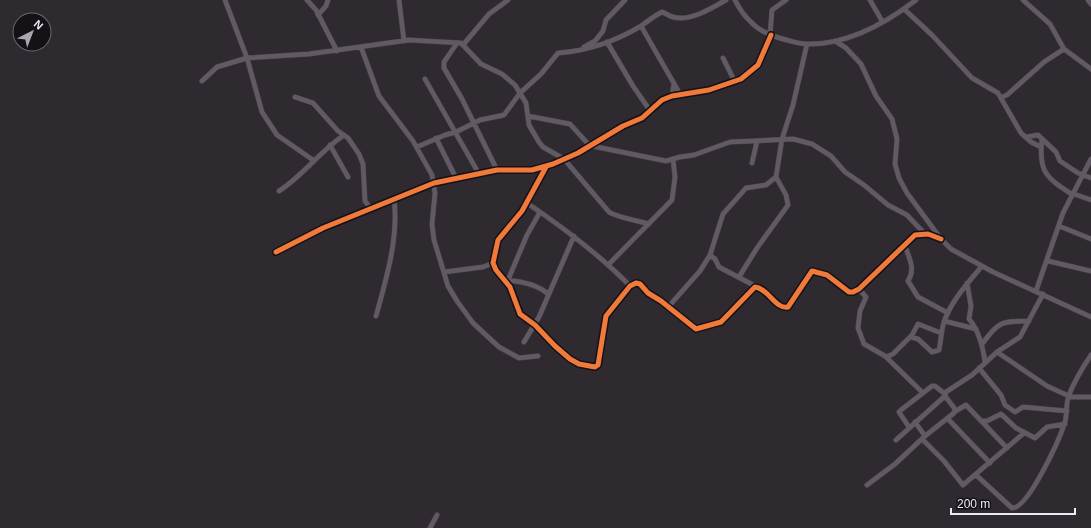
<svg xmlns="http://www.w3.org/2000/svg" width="1091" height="528" viewBox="0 0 1091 528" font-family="Arial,sans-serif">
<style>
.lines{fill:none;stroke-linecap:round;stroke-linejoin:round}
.minor-casing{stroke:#484649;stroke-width:5.5}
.minor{stroke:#615a64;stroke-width:4.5}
.cycleway-casing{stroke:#151117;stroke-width:8}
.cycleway{stroke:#f17a3a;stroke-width:5}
</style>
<rect width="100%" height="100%" fill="#2e2a2f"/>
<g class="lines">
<g class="minor-casing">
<path id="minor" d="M225,0l22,58 15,54 15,23 36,25
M307,0l9,10 21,41
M399,0l5,41
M735,0c4,8 9,16 16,22 8,9 21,14 32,17 8,2 16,5 24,5 39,1 79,-21 109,-44
M870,0l12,21
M1023,0l27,24 14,25 27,20
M1088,0l3,4
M904,9l28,26 40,43 26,15 23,40 10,9 10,5
M318,15l8,-9 2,-6
M641,26l39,68
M770,35l2,-25 14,-10
M835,41l11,7 15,16 15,32 16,23 5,20 -2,25 4,14 8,15 34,46 10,10 42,23 98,45
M607,42l26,44 18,26
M457,43l-13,19v6l18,31 35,71
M463,45l26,-31 19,-14
M361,47l18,49 34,45 19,34 3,18 -3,31 2,16 14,46 9,15 16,22 26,24 20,11 19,-2
M584,47l11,-6 8,-10 3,-11 19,-20
M723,58l12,24
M425,79l54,95
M202,81l15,-14 30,-9 62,-4 100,-14 52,3 20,21 21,10 13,11 11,18 3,22 10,17 4,5 21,12 45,53c7,5 30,9 40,12
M672,96l2,-13
M295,97l18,6 25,28 10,7 11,16 4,10 2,37 6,8
M1002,97l5,-2 37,-33 20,-13
M528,116l42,8 20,22
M1026,137l12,-2 18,17 4,9 18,12 13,5
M436,138l20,40
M1042,139c-4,34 5,39 31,56
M330,145l18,32
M592,146l74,15 14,-4 14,-2 36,-13 63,-3 19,5 19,12 14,16 19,13 24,20 19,10 17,18
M417,147l28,-12 11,-3 24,-12 24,-5 16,-22 21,-19 17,-21c28,-2 58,-12 83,-27 7,-5 13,-10 21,-14 4,1 6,4 11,5 17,5 39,-9 53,-17
M752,163l5,-22
M546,167l-24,44 -24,29 -5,23 3,7 14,17 10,27 15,11 20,21 15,13 9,5 16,3 3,-2 8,-49 24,-30 6,-3 4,1 8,9 13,8 35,28 25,-7 34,-35c13,1 21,23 33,20l24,-36 15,4 22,17h4l6,-3 56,-54 13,-1 13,5
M279,191c25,-16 40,-39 65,-56
M1074,194l17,6
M527,203c37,25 72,51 103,83
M1059,226l32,13
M904,244c5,13 12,25 4,37l10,16 30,16
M276,252l47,-24 111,-45 63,-13h35l21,-6 25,-11 45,-27 19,-8 20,-18 10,-4 37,-6 32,-11 17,-14 13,-30
M710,255l5,4 4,8 38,20
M1048,261l43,10
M609,264l63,-64 3,-23 -2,-18
M444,272l39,-5 10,-4
M739,277l18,-29 31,-43 -2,-10 -10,-18
M505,280c15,1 32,4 43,14
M508,280l19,-45 13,-23
M967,283l4,23 -2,13c9,10 14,29 16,43
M859,289l7,8 -6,14 -2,17 6,16 21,12 37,36
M1036,291l27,-78 28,-54
M669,306l31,-35 10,-16 13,-41 23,-26 20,-3 10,-8 6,-38 11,-34 14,-61
M376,316c10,-36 23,-79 18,-117
M944,321l32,8
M911,337l7,2 14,13 7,-2c2,-9 2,-19 5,-28 7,-21 24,-39 38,-56
M524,342l15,-25 35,-81
M982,344c17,-22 18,-23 47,-23
M997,352l50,34 24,11h20
M886,357l7,-3 19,-19 6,-11 23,9
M979,368l22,27 4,10 10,7 8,-5 44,4
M954,412l12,-7 41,43
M948,419l42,44
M982,421h5l14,-7 15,14 19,10 12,-11 18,-3
M915,422l10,14
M909,427l-10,-15 2,-2 31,-24h3l10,8
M922,439l22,22 19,24 61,-52
M896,440l49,-44
M976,475l36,33c16,1 47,-68 52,-83 4,-9 1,-20 5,-30 5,-13 14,-28 22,-40
M867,485l28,-21 30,-28 29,-23 1,-4 -10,-13 1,-4 26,-17 25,-23 23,-15 23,-43
M430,528l7,-13"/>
</g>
<use href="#minor" class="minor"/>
<g class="cycleway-casing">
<path id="cycleway" d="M546,167l-24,44 -24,29 -5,23 3,7 14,17 10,27 15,11 20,21 15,13 9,5 16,3 3,-2 8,-49 24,-30 6,-3 4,1 8,9 13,8 35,28 25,-7 34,-35c13,1 21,23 33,20l24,-36 15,4 22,17h4l6,-3 56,-54 13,-1 13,5
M276,252l47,-24 111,-45 63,-13h35l21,-6 25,-11 45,-27 19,-8 20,-18 10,-4 37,-6 32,-11 17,-14 13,-30"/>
</g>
<use href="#cycleway" class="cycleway"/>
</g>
<g transform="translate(32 32) rotate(42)"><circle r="19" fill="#151117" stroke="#6c686f"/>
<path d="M0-3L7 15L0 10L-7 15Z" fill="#aba7ae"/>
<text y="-6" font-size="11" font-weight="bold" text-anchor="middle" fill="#efeaf2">N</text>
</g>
<path d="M951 508v6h124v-6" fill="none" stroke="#efeaf2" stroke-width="2"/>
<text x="957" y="508" font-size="12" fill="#efeaf2" stroke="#151117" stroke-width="3" paint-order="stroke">200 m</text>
</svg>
